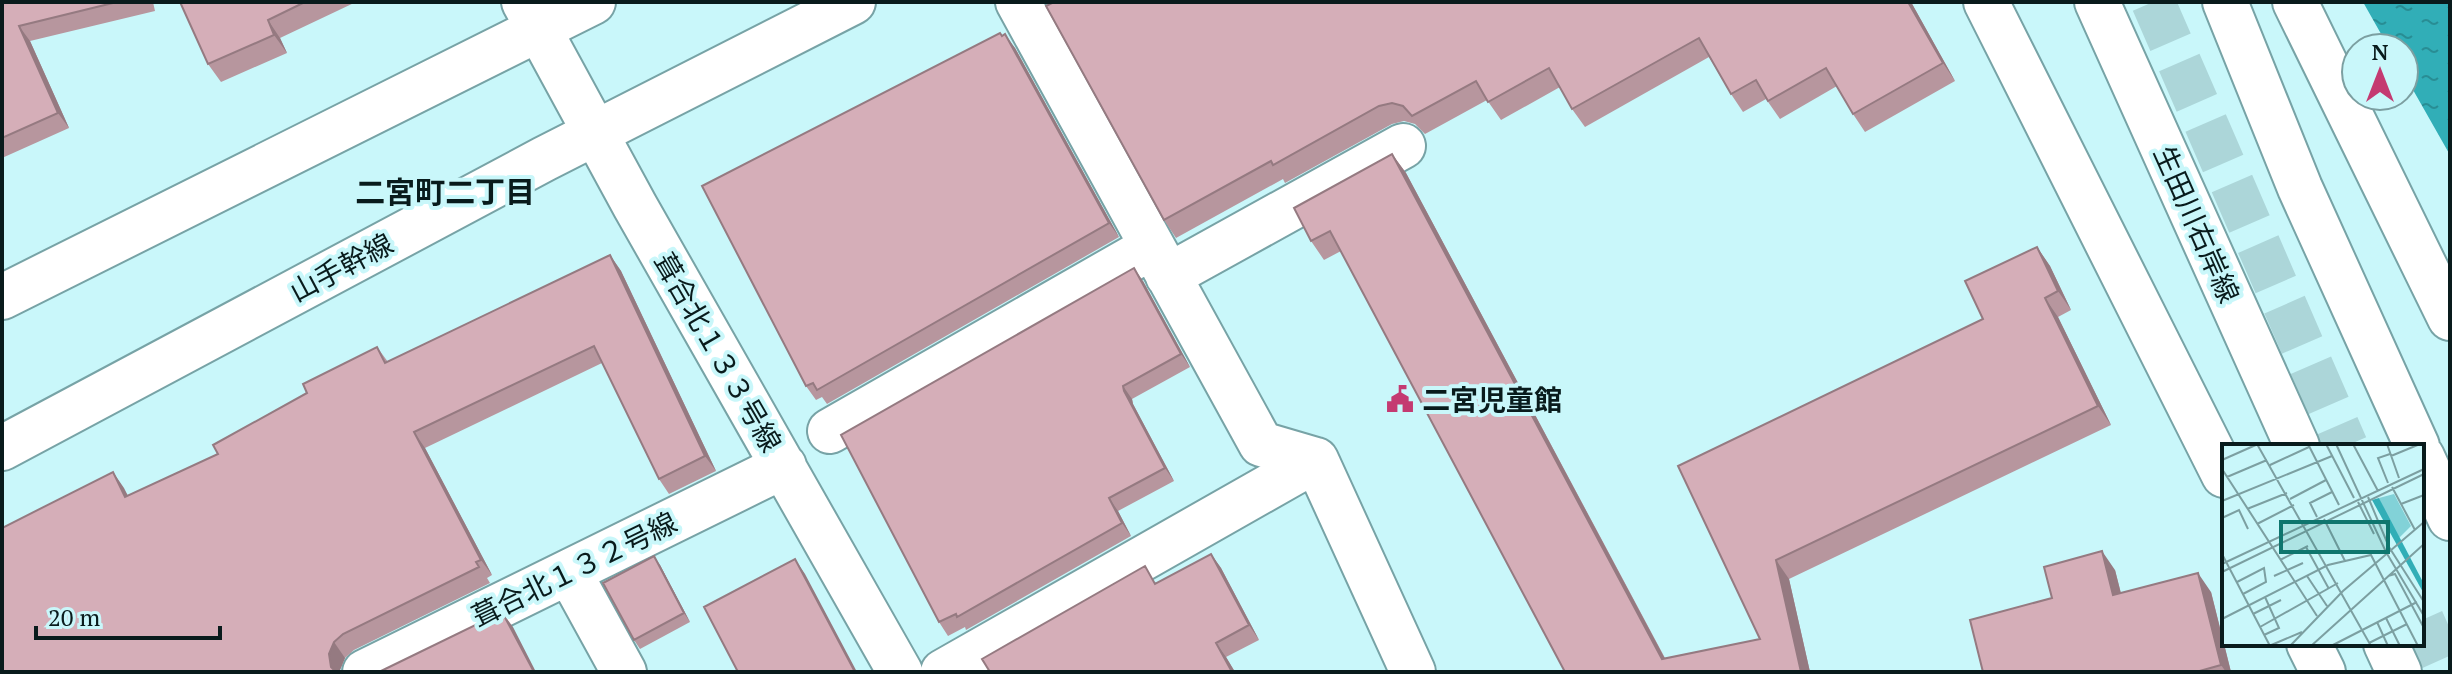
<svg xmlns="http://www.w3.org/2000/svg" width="2452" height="674" viewBox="0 0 2452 674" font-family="'PT Serif','Noto Sans JP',serif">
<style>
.water{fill:url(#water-ripples)}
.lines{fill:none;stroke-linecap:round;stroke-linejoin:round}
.minor-tunnel{stroke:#acd6d9;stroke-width:44;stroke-dasharray:44 22;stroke-linecap:butt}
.minor-casing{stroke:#77a3a6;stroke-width:48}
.minor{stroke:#fff;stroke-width:44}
.wall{fill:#b7969e}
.shaded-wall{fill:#957a81}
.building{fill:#d5aeb8;stroke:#957a81;stroke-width:2}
.labels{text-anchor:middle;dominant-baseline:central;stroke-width:8;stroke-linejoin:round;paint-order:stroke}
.street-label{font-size:28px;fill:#091b1c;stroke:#c9f7fa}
.poi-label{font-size:28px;font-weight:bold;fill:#091b1c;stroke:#c9f7fa;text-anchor:start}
.neighbourhood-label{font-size:30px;font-weight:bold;fill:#091b1c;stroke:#c9f7fa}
.inset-road{fill:none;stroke:#7c9fa1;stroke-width:2}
.view{fill:#0f766e;fill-opacity:0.15;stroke:#0f766e;stroke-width:4}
.inset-edge{fill:none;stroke:#091b1c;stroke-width:4}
</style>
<defs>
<pattern id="water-ripples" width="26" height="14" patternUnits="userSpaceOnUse" patternTransform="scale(2)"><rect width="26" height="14" fill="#31aeb7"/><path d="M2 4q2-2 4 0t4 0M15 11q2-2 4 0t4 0" fill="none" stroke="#288d94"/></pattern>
</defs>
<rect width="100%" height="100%" fill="#c9f7fa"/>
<path class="water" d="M2363,2h87v153l-46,-81v-26h-15z"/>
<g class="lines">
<path class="minor-tunnel" d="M2153,2l193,444
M2422,620l23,52"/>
<g class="minor-casing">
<path id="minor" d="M524,2l111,204 265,466
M1018,2l243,442 55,16 97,212
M1986,2l238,473
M2097,2l200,444
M2225,2l75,186 117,258
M2295,2l155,316
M1168,276l235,-130
M2,297l591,-295
M830,431l322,-184
M2,448l542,-289 309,-157
M2422,457l28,61
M569,572l55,100
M2309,644l14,28
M2386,644l13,28
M365,672l419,-206
M943,672l373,-212"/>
</g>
<use href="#minor" class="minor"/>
</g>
<path class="wall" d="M2,2h151l2,9 -125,30 39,87 -67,30z
M180,2h176l-76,36 7,15 -66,29 -13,-18z
M1054,2h857l44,79 -90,51 -12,-18 -16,-28 -57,33 -14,-20 -23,13 -12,-18 -22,-37 -124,70 -13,-18 -12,-22 -59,33 -14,-20 -62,34 -10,-10 -11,-3 -12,3 -107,59 -2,-4 -107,59 -12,-18z
M1002,36l13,12 104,189 -292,167 -5,-7 -6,3 -10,-14z
M1392,154l14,19 259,485 95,-19 -82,-173 305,-147 54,-72 13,19 21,44 -13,7 53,108 -322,154 21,93h-245l-224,-421 -17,9 -13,-19z
M610,255l11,16 95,200 -47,23 -10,-15 -57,-116 -177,85 67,127 -5,3 3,5 -136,67 -9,8 -5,12 -338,2 111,-200 15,24 90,-42 89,-61 70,-46 11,15z
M1143,281l47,86 -58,32 1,5 41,77 -56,30 13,25 -165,94 -1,-3 -17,9 -9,-14z
M1211,554l10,14 38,72 -33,17 9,15h-245z
M660,565l30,57 -50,27 -6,-9z
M2115,570l6,23 90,-1 20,80h-248l69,-74z"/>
<path class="shaded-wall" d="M1908,2h3l44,79 -12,-18z
M268,20l12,18 7,15 -13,-18z
M19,26l11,15 39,87 -11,-15z
M1005,34l10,14 104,189 -10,-14z
M1392,154l14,19 266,499 -10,-13z
M2037,247l13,19 21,44 -13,-19z
M610,255l11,16 95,200 -11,-15z
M1134,268l9,13 47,86 -9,-13z
M2045,298l13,19 53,108 -13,-19z
M1123,386l9,13 1,5 41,77 -9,-13 -41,-77z
M414,432l11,16 67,127 -11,-15z
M113,472l11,16 12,24 -11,-15z
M1109,498l9,13 13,25 -9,-13z
M2102,551l13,19 11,44 -13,-19z
M1211,554l10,14 38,72 -10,-15z
M654,556l6,9 30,57 -6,-9z
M795,559l10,15 52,98h-2z
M1776,560l13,19 21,93h-9z
M2198,573l13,19 20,80h-5l-5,-7z
M502,612l11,15 23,45h-2z
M334,642l11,16 -5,12 1,2h-6l-4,-5 -2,-13z
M1216,643l10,14 9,15h-3z"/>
<path class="building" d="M2,2h115l-98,24 39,87 -56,25z
M180,2h125l-37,18 6,15 -66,29z
M1054,2h854l35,61 -90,51 -27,-46 -58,33 -12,-21 -25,14 -32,-56 -127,71 -23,-41 -61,34 -12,-21 -64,35 -9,-10 -11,-3 -13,3 -106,59 -2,-4 -107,59 -118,-214z
M1000,33l2,3 3,-2 104,189 -292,167 -4,-7 -7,3 -104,-200z
M1392,154l270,505 98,-20 -82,-173 305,-147 -18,-38 72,-34 21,44 -13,7 53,108 -322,154 25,112h-236l-235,-441 -19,10 -17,-33z
M610,255l95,201 -46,23 -65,-133 -180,86 67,128 -5,2 3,5 -136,67 -9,8 -5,12 2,13 5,5h-334v-144l111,-56 12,25 93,-43 -5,-9 94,-52 -4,-9 74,-37 8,16z
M1134,268l47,86 -58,32 1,5 41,77 -56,30 13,25 -165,94 -1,-3 -17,8 -98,-187z
M2102,551l11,44 85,-22 23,92 -25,7h-213l-13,-52 82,-22 -8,-31z
M1211,554l38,71 -33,18 16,29h-242l-8,-13 163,-93 10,18z
M654,556l30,57 -50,27 -31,-57z
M795,559l60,113h-117l-34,-65z
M502,612l32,60h-155z"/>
<defs>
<g id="civic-bare" transform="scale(2.16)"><path d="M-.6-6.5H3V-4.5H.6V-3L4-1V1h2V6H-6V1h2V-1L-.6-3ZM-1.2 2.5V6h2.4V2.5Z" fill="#c43a71" stroke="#c9f7fa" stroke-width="2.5" paint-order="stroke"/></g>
</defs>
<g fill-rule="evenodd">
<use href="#civic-bare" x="1400" y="399"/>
</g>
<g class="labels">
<g class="street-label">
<text transform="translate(2197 224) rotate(66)">生田川右岸線</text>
<text transform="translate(341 267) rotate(-28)">山手幹線</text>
<text transform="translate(718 352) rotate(60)">葺合北１３３号線</text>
<text transform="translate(574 569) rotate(-26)">葺合北１３２号線</text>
</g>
<g class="poi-label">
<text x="1422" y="399">二宮児童館</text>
</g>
<g class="neighbourhood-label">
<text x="445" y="192">二宮町二丁目</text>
</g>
</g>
<g transform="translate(2222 444)">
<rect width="202" height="202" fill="#c9f7fa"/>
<path d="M172,50l17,32 -13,13 -19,-41z" fill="#82d2d8"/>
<path d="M157,54l45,86v10l-52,-94z" fill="#31aeb7"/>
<path class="inset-road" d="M35,0l114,202M86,0l31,61M104,0l28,54M114,0l50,108 38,64M131,0l25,47M165,0l12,34M169,12l29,-12M0,16l36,-16M48,21l39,-18M0,25l95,147M5,33l40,-17M166,39l-10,-25 12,-4M170,43l23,43M146,53l21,50 35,55M68,55l36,-19M0,57l110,-45M136,58l16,32M179,60l23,-9M25,65l40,-16M95,73l-7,-14 22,-11M0,74l17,-8 9,19M102,75l21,42M35,80l37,-19M84,103l23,42M0,110l48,92M58,116l28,-14M0,120l202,-95M0,128l202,-98M52,132l29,-13M85,132l20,30M166,132l7,-2 29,54M15,138l27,-14 2,14 -23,12M31,170l28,-14M164,174l14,28M0,175l106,-54 43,-10 47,91M155,178l11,24M38,183l78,-44M42,191l15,-7 -14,-31M147,199l38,-19M47,202l33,-14M68,202l53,-55 81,-69M89,202l113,-102M109,202l86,-44"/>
<path class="view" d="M59,78h107v30h-107z"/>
<rect width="202" height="202" class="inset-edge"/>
</g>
<rect width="2452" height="674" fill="none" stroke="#091b1c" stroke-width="8"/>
<g transform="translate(2380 72)"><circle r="38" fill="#c9f7fa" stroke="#7c9fa1" stroke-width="2"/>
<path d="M0-6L14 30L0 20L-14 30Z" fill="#c43a71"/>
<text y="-12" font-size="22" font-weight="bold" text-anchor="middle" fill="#091b1c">N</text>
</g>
<path d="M36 626v12h184v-12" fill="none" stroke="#091b1c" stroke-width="4"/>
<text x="48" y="626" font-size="24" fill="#091b1c" stroke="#c9f7fa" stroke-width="6" paint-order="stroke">20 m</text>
</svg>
